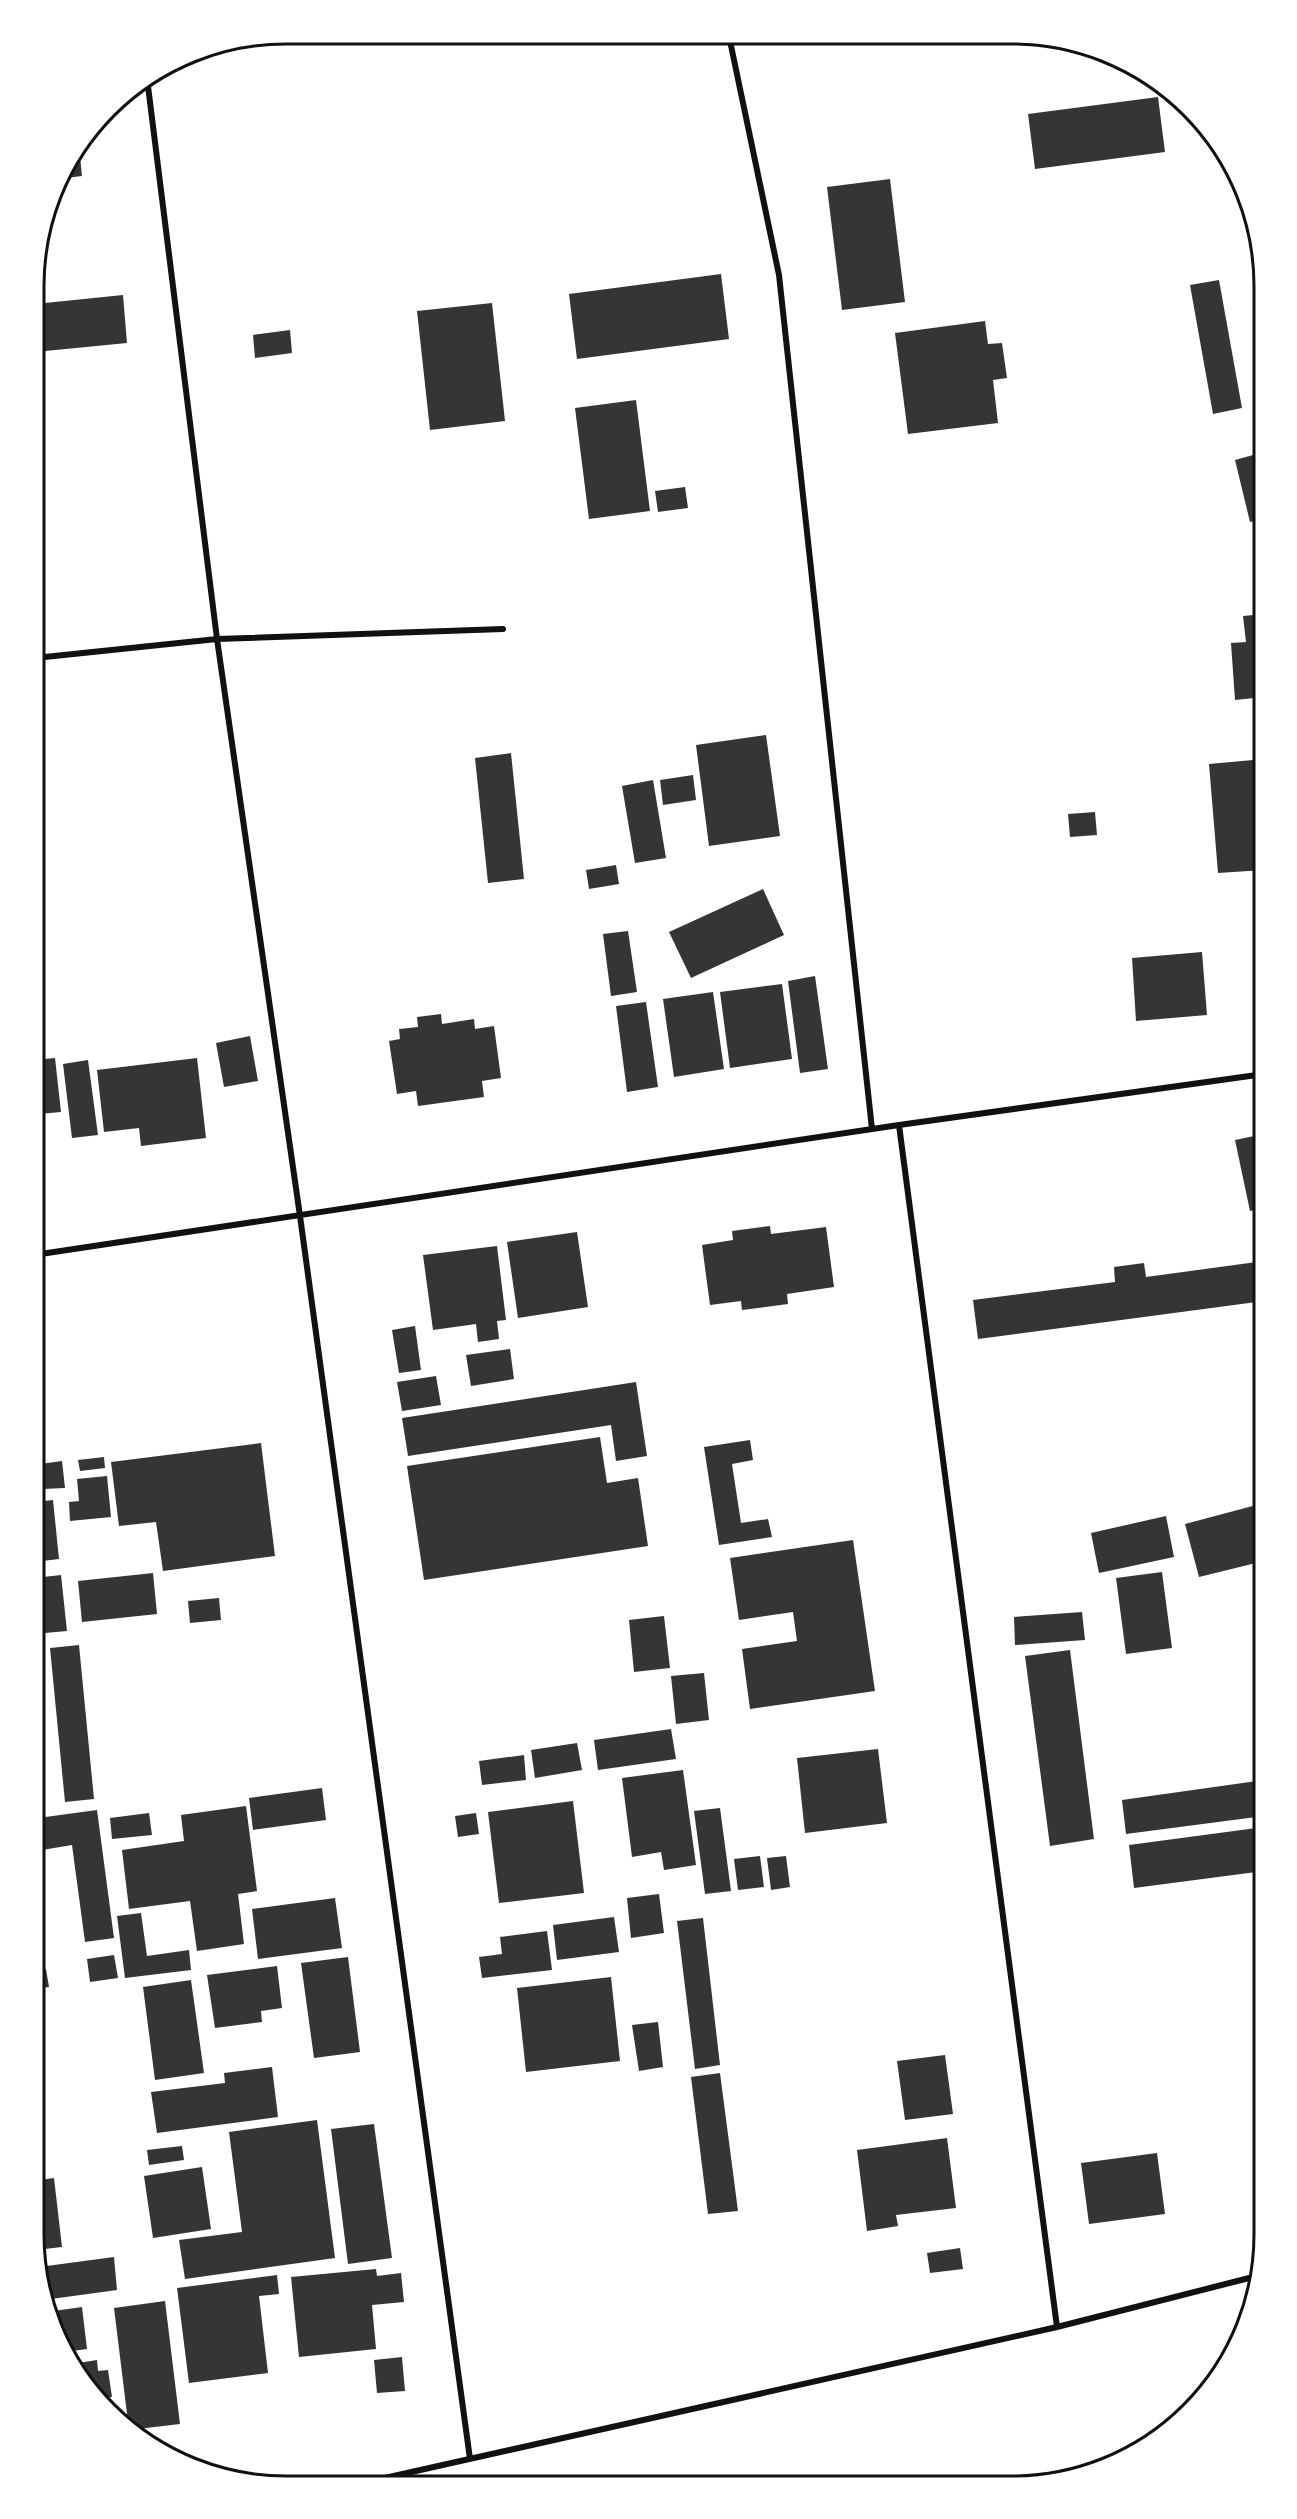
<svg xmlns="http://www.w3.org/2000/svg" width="1297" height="2519" viewBox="0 0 1297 2519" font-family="'PT Serif',serif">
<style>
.building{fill:#353535}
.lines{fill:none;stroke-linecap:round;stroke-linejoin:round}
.minor{stroke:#111;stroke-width:6}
.rim{fill:none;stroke:#111;stroke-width:3}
</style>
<rect width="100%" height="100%" fill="#fff"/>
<path class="building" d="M1158,97l7,55 -130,17 -7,-55z
M79,147l3,29 -24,3 1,-5z
M890,179l15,123 -63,8 -15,-123z
M721,274l8,65 -152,20 -8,-65z
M1219,280l23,128 -29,6 -23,-129z
M123,295l4,48 -92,9v-48z
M492,303l13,118 -75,9 -13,-119z
M985,321l3,23 14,-1 5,35 -14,2 5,43 -90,11 -13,-101z
M290,330l2,23 -37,5 -2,-23z
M636,400l14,111 -61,8 -14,-111z
M1264,452v67l-14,3 -15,-62z
M685,487l3,21 -30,4 -3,-21z
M1255,525h9v40l-6,1z
M1264,574v30h-4l-2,-29z
M1264,614v83l-29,3 -4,-57 15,-1 -3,-26z
M766,735l14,101 -71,10 -13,-101z
M511,753l13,126 -36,4 -13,-125z
M1264,759v111l-46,3 -9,-109z
M693,775l3,25 -33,5 -3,-25z
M653,780l13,78 -31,5 -13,-77z
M1095,812l2,23 -27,2 -2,-23z
M616,865l3,19 -30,5 -3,-19z
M763,889l21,46 -93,43 -22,-46z
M628,931l9,61 -26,4 -8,-62z
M1202,952l5,63 -71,6 -4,-63z
M815,976l13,93 -28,4 -12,-92z
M782,984l10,75 -62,9 -10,-76z
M713,992l11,77 -50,8 -11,-78z
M646,1002l12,85 -31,5 -11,-86z
M441,1014l1,10 32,-5 1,10 19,-3 7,52 -19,3 2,16 -66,9 -2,-15 -19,3 -8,-53 11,-2 -1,-10 19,-2 -1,-10z
M250,1036l8,45 -34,6 -8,-44z
M55,1058l6,54 -22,2 3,21h-8v-75z
M197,1058l9,80 -65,8 -2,-18 -35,4 -7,-62z
M88,1060l10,75 -26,3 -9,-74z
M1264,1134v74l-14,3 -15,-71z
M770,1226l1,8 55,-7 8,60 -47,7 1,10 -46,6 -1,-9 -31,4 -8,-60 31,-5 -1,-9z
M577,1232l11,75 -70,11 -11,-76z
M497,1246l9,74 -9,1 2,18 -21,3 -2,-18 -43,6 -10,-75z
M1264,1261v40l-286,38 -5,-39 142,-18 -1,-15 30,-4 2,14z
M415,1326l6,44 -22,3 -7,-43z
M34,1344h3l5,58h-8z
M510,1349l4,30 -43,7 -5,-31z
M436,1376l5,29 -39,6 -5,-29z
M636,1382l11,74 -31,5 -5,-36 -203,31 -6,-38z
M600,1437l7,46 31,-5 10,68 -224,34 -17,-114z
M750,1440l3,20 -21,4 9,59 27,-4 4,18 -53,8 -15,-98z
M261,1443l14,113 -112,15 -7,-49 -37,4 -8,-64z
M104,1457l1,11 -25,3 -2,-11z
M62,1461l3,27 -22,1v5l-9,1v-20h8l-2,-11z
M107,1476l4,41 -41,4 -1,-19 10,-1 -2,-22z
M53,1500l6,59 -25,3v-60z
M1264,1503v58l-65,16 -14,-53z
M1166,1516l8,41 -75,16 -8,-40z
M853,1540l22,151 -125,18 -8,-60 55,-8 -4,-29 -54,8 -9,-62z
M1162,1572l10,76 -46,6 -10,-76z
M153,1573l4,41 -75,8 -4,-41z
M61,1575l6,56 -33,3v-56z
M219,1598l2,22 -31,3 -2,-22z
M1082,1612l3,28 -70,5 -1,-28z
M664,1616l6,52 -36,4 -5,-52z
M79,1645l15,154 -29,3 -15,-154z
M1070,1650l24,189 -44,7 -25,-190z
M704,1673l5,47 -33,4 -5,-48z
M671,1729l5,30 -78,11 -4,-30z
M577,1743l5,27 -47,8 -4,-28z
M878,1749l9,74 -82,10 -8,-75z
M524,1755l2,25 -44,5 -3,-24z
M683,1770l13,95 -32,5 -3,-18 -29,5 -10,-79z
M1264,1780v36l-138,18 -4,-34z
M322,1788l4,32 -73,10 -4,-32z
M573,1801l11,92 -85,10 -11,-91z
M246,1806l11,85 -19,3 6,50 -47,7 -7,-50 -61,8 -7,-59 62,-9 -3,-26z
M720,1808l11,83 -26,3 -11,-83z
M97,1810l17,128 -29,4 -13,-97 -30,5 -4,-32z
M149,1813l3,22 -40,4 -2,-21z
M476,1813l3,21 -21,3 -3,-21z
M1264,1827v44l-130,17 -5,-43z
M760,1856l4,31 -26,3 -4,-31z
M786,1856l4,31 -19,3 -4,-32z
M659,1894l5,39 -33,5 -4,-40z
M335,1898l7,50 -84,11 -6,-50z
M141,1913l6,43 42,-6 2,20 -66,8 -8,-62z
M614,1917l5,35 -62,8 -4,-35z
M703,1918l17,147 -25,4 -18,-148z
M547,1931l5,39 -70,8 -3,-21 23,-3 -2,-17z
M114,1955l4,23 -28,4 -3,-23z
M348,1957l12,95 -46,6 -13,-95z
M277,1966l5,42 -21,3 1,11 -47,6 -8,-53z
M46,1969l3,18 -16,2v-19z
M611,1977l9,84 -94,11 -9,-84z
M191,1980l13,93 -49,7 -12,-93z
M658,2022l5,45 -24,4 -7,-46z
M945,2055l8,59 -48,6 -8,-59z
M272,2067l6,50 -121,16 -6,-41 74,-9 -1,-10z
M720,2073l18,138 -30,3 -17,-137z
M1263,2074v32l-10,-29z
M317,2120l18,138 -150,21 -6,-39 63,-8 -13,-100z
M374,2124l18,134 -44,6 -17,-135z
M947,2138l9,70 -60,7 2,11 -31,5 -10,-81z
M182,2146l2,14 -35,5 -2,-15z
M1157,2153l8,61 -76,10 -8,-61z
M202,2167l9,62 -58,9 -9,-62z
M54,2178l8,69 -26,3 -3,-69z
M960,2248l3,21 -33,4 -3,-20z
M114,2257l3,33 -73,10 -5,-33z
M376,2269l1,7 24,-3 3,29 -32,3 4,44 -77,8 -8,-80z
M277,2275l2,19 -20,2 9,77 -79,10 -12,-95z
M165,2301l15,123 -51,6 -15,-122z
M82,2307l5,42 -22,3 -19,-40z
M402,2357l3,34 -28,2 -3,-33z
M97,2360l1,11 10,-1 4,27 -11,2v4l-21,-24 -2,-16z"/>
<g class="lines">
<path class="minor" d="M729,36l50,239 93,854
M147,78l70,561 83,577 170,1243
M35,658l182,-19 286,-10
M899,1125l158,1202
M34,1255l865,-130 365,-51
M358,2484l699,-157 200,-51"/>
</g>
<path d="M0 0H1297V2519H0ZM286 44H1012A242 242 0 0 1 1254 286V2234A242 242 0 0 1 1012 2476H286A242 242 0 0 1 44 2234V286A242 242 0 0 1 286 44Z" fill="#fff" fill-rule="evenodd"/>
<path class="rim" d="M286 44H1012A242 242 0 0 1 1254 286V2234A242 242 0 0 1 1012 2476H286A242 242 0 0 1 44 2234V286A242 242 0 0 1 286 44Z"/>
</svg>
